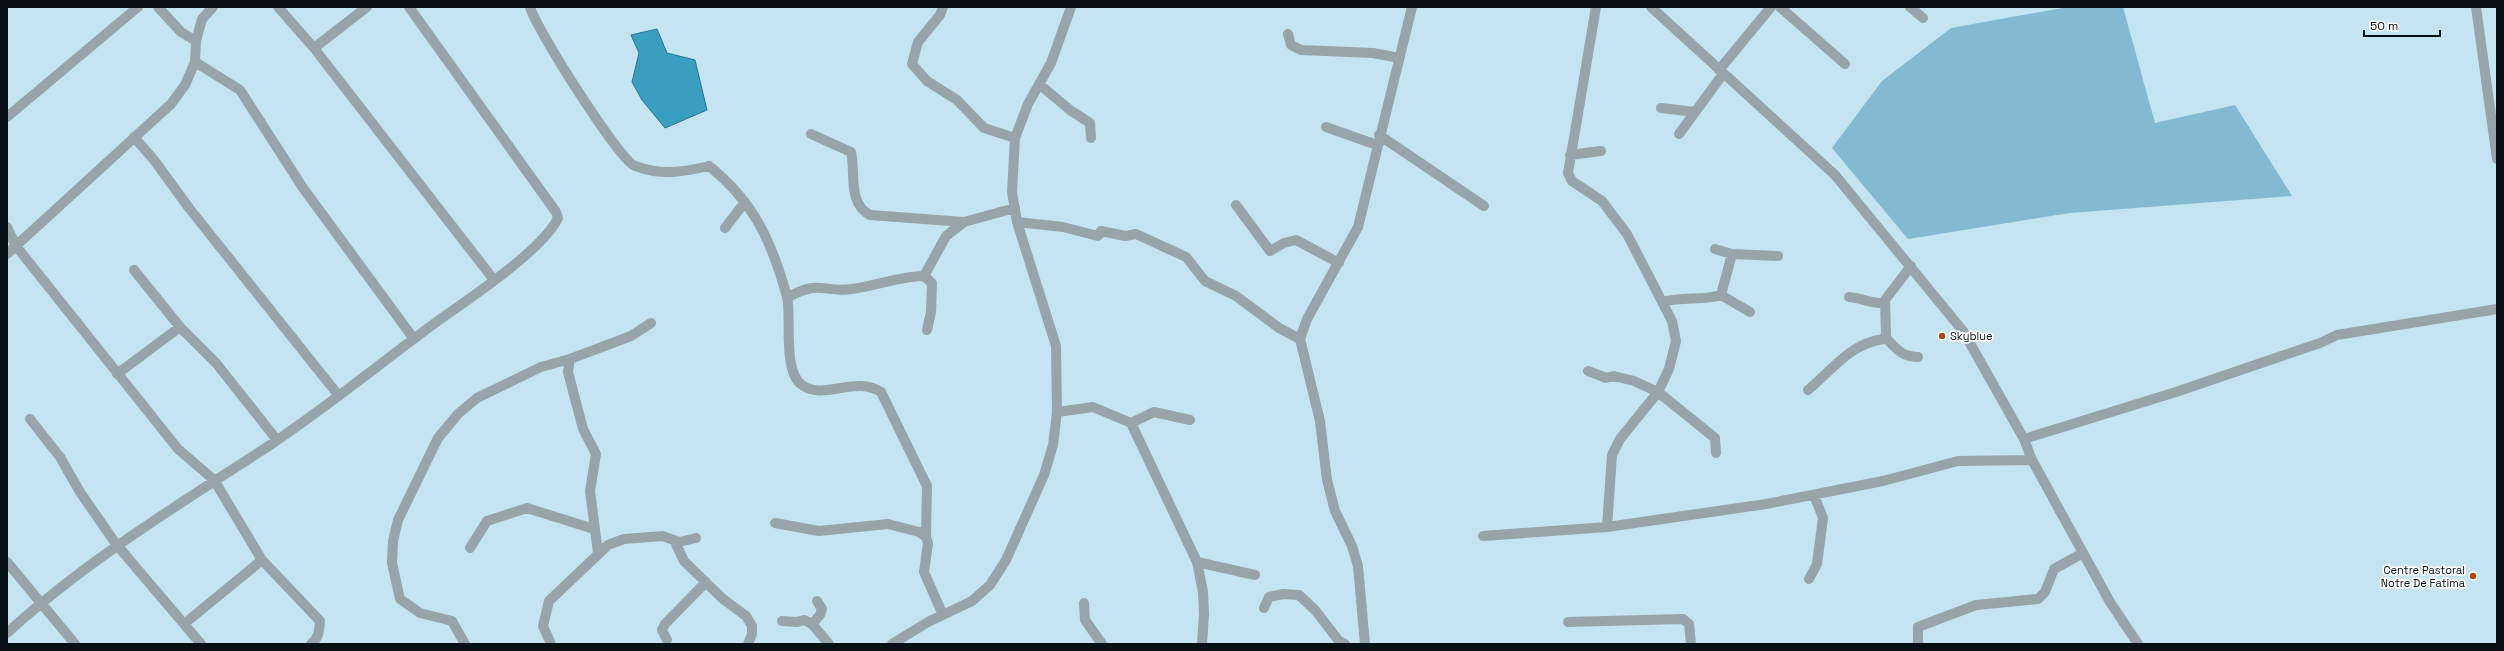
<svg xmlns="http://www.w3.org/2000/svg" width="2504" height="651" viewBox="0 0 2504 651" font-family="'Space Grotesk',sans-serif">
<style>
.green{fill:#83bad1}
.water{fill:#3a9ec1;stroke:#2a738d}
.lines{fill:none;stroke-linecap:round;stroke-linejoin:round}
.street{stroke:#97a4aa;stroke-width:10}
.poi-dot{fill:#aa470b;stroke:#fff;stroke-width:1.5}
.labels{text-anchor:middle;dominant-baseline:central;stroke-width:3.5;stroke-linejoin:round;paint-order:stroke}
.poi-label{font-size:11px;fill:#061015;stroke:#fff;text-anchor:start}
</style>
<rect width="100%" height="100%" fill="#c5e4f1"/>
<path class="green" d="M2068,7h55l32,116 80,-18 57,91 -222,17 -162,26 -76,-91 50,-67 69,-53z"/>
<path class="water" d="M657,29l10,24 28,7 12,50 -42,18 -23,-28 -10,-18 7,-29 -8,-18z"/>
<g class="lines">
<path class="street" d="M158,7l23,25 15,9
M278,7l36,41 180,232
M530,7c5,20 89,153 105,159 27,10 48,6 74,0 45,36 63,76 78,131 5,21 -5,74 15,88 22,16 53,-10 79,7l46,94 -1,51
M943,7l-3,8 -22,27 -6,22 15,17 30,19 27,28 31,10
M1596,7l-28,166 4,8 30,20 25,33 45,87 4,20 -7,28 -11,23 -38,47 -8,16 -5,72
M1651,7l184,168 128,156 61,108 8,21 78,142 28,42
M1780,7l65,57
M1910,7l13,11
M2476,7l21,152
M1288,34l3,11 10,5 72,3 26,5
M314,48l53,-41
M195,62l45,28 63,98 111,151
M1719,70l52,-63
M1039,84l31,26 20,13 1,15
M1661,108l34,4
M7,117l131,-110
M1326,127l51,18
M811,134l40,18c5,20 -4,51 19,63l94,7
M1679,134l44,-60
M1379,135l105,71
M134,137l20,23 35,48 150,188
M1570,155l31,-4
M1236,205l34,46 14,-8 12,-3 43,23
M1017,222l46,5 35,9 3,-5 24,5 11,-2 50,23 19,24 31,15 43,32 21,11
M7,227l9,19 162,203 36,31 48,80 58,61c-1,10 -1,17 -9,23
M725,228l20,-26
M1715,249l17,5 46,2
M7,254l164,-150 14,-19 10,-23 1,-21 6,-22 11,-12
M1732,254l-11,41 29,17
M134,270l46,57
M924,276l8,7 -1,29 -4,18
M1849,297c13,1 23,7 36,6
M787,298c32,-19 36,-5 65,-9 24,-3 48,-13 72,-13l22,-40 18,-14 51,-14
M1663,302c20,-6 39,-1 58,-7
M1885,337c11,11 16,20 33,20
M570,359l-2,13 15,57 13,25 -6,37 8,62
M1588,371l18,7 8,-2 20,5 24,11 57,46 1,15
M117,374l63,-47 36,36 61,77
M1808,390c25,-21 42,-46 75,-51l3,-4 -1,-35 26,-34
M1057,412l36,-5 38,16 66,139 6,30 1,22 -2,30
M30,419l30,38 20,35 36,52 85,100
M1131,423l23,-11 36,8
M2024,439l152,-47 144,-49 17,-8 160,-26
M775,523l44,8 69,-7 31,8 7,5 2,6 -4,29 19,43
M1483,536l124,-9 159,-23 117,-23 75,-20 74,-1
M674,540l10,21 39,38 23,17 6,10v8l-4,10
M470,548l17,-27 40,-13 67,21
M7,562l68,82
M1197,562l58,13
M1809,579l8,-15 6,-46 -9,-23
M1084,603l1,17 17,24
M1264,608l5,-11 14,-3 16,1 16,15 24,31 6,3
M782,621l15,1 7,-2 8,4 17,20
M1568,622l115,-3 6,5 2,20
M184,624l78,-64
M812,624l8,-9 2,-6 -5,-8
M7,633c79,-72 168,-126 257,-184 59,-39 114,-84 171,-126 32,-23 107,-72 123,-105l-2,-6 -147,-205
M667,640l-5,-10 3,-6 41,-42
M465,644l-13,-23 -32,-8 -20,-14 -8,-36 1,-22 5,-21 40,-82 20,-24 19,-16 64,-31 29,-8 61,-23 20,-13
M551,644l-8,-18 6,-25 59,-56 16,-6 39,-3 16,6 17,-4
M892,644l36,-22 44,-21 18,-16 16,-25 38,-85 9,-30 4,-33 -1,-66 -39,-124 -5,-30 3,-54 13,-34 23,-41 20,-56
M1365,644l-7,-78 -6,-20 -17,-35 -8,-31 -7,-59 -20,-82 7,-20 51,-92 54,-220
M1918,644v-17l58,-22 62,-6 7,-7 9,-23 29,-16"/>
</g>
<g class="poi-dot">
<circle cx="1942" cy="336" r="4"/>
<circle cx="2473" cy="576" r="4"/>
</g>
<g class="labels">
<g class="poi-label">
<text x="1950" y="336">Skyblue</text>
<text x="2465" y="570" text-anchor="end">Centre Pastoral<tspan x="2465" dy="13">Notre De Fatima</tspan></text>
</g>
</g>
<rect width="2504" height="651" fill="none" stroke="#061015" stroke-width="16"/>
<path d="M2364 30v6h76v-6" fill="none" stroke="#061015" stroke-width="2"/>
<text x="2370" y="30" font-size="12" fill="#061015" stroke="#ffffff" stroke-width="3" paint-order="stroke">50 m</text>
</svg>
